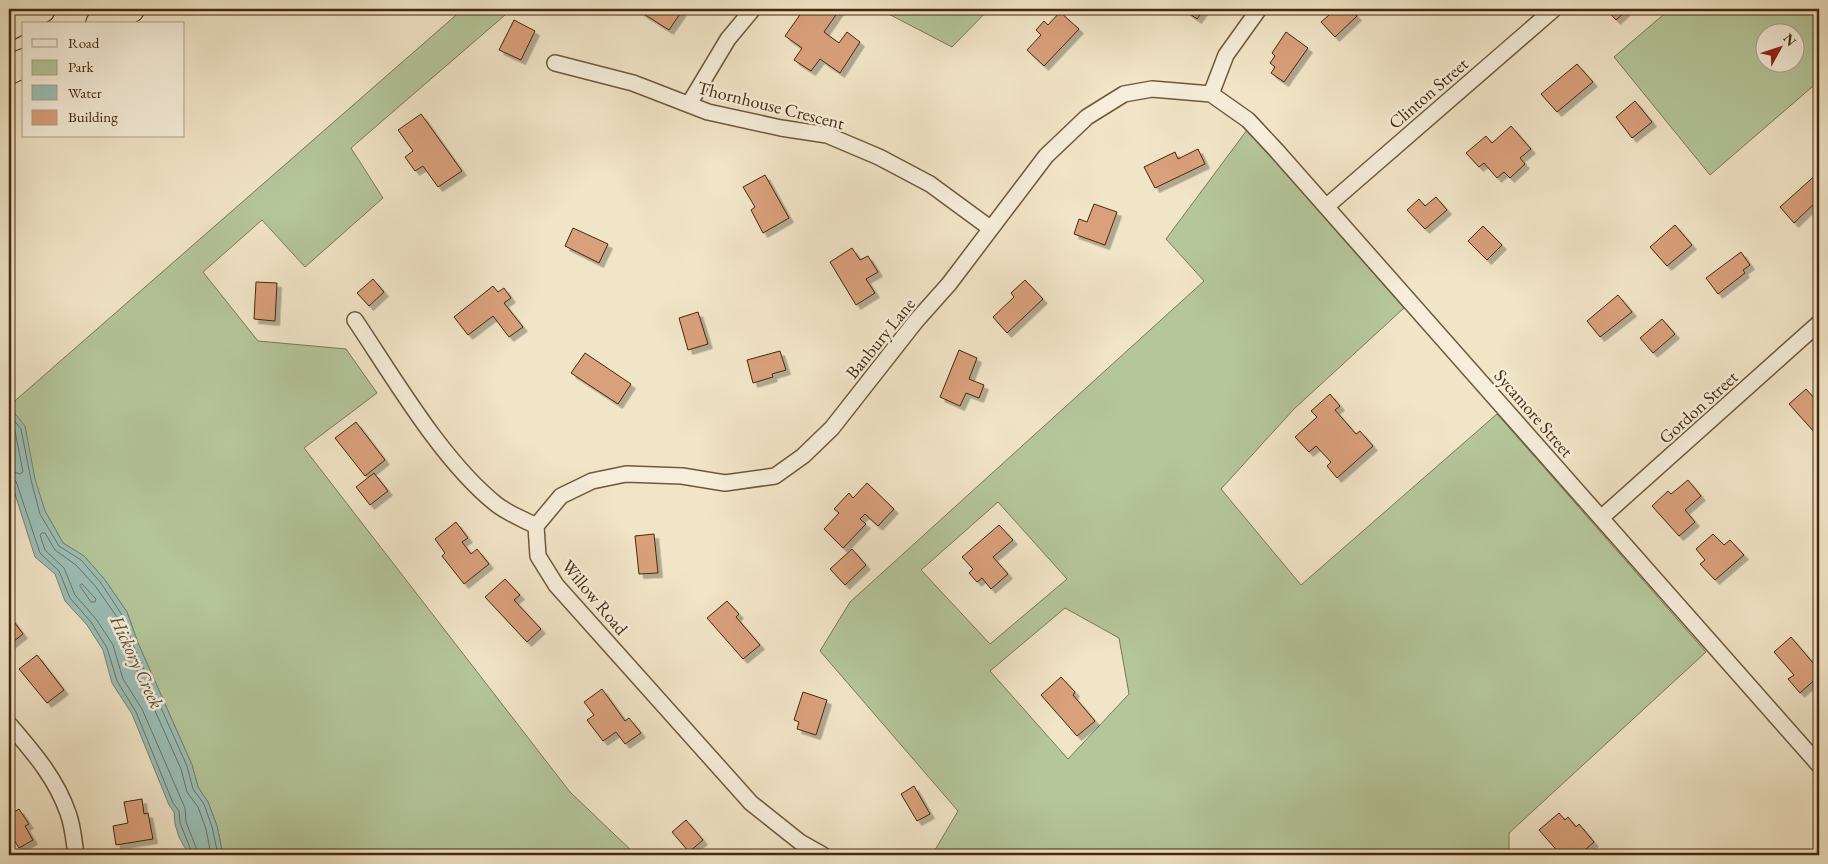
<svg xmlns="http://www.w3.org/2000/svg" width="1828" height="864" viewBox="0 0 1828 864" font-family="'EB Garamond',serif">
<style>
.green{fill:#b4c69a;stroke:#7c7853;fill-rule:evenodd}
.water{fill:#9bbfb8;stroke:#788373}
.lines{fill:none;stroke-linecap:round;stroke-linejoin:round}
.shore{stroke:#707462;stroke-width:1}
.building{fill:#d9a07b;stroke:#44290c;filter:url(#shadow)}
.street-casing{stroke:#6f583b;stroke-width:18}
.highway-casing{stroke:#44290c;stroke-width:30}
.street{stroke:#f6eedb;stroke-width:15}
.highway{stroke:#f1e5c7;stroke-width:28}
.labels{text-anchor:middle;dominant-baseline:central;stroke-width:5;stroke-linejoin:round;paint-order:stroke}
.street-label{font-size:18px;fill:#44290c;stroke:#f6eedb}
.water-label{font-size:19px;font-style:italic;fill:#5a4e37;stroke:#f6eedb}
</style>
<defs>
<filter id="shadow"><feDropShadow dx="4.5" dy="4.5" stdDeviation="0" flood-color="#0004"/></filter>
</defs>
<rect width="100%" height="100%" fill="#f1e5c7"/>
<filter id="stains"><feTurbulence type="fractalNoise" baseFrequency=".004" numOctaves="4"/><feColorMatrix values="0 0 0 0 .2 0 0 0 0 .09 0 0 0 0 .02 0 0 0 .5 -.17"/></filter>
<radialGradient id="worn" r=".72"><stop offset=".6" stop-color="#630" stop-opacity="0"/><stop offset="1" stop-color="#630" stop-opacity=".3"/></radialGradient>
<path class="green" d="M463,9h49l-161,139 32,50 -78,69 -43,-47 -59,52 55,69 88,8 31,44 -73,55 266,344 66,63h-413l-6,-29 -9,-24 -10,-15 -6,-22 -54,-122 -11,-31 -22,-32 -21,-24 -21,-13 -18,-32 -36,-105z
M879,9h110l-37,38z
M1670,9h149v72l-109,94 -96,-118zM1796,32v30h-30v-30z
M1247,130l157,178 -110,101 -73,80 80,96 196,-171 209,238 -197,181v22h-577l26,-44 -138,-160 30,-49 354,-321 -38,-42zM998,502l69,77 -77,65 -69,-74zM1065,608l54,30 10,56 -61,65 -78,-88z"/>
<path class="water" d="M9,406l16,20 10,53 10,32 18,32 21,13 21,24 22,32 11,31 54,122 6,22 10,15 9,24 6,29h-34l-10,-18 -4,-13 -1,-12 -5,-7 -37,-91 -20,-31 -9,-33 -16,-25 -22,-24 -10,-27 -20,-17 -26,-82z"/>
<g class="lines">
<path class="shore" d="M9,414l12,15 10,51 9,34 19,32 22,14 20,23 21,32 11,30 54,121 6,23 11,15 8,23 6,28
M9,424l6,7 8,41 -3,2 -11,-4
M9,477l7,4 24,72 19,18 11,27 21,24 16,26 10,33 19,31 37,91 6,8 1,12 13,32
M82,584l14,15 -1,3h-4l-11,-16z
M199,855l-13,-33 -1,-14 -43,-99 -19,-30 -10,-34 -17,-26 -21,-24 -11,-27 -19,-18 -5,-15 2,-2h3l10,17 21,15 20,22 21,30 10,31 54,121 6,23 11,15 8,22 5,26"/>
</g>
<path class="building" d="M636,9h42l4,2 -13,19z
M804,9l8,6 5,-6h23l-16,23 15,11 8,-11 13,10 -20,31 -20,-14 -9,12 -17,-11 8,-12 -17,-12z
M1183,9h21l-7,10z
M1336,9h15l6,7 -22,21 -14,-15z
M1606,9h22l-12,11z
M1060,12l19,17 -35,37 -17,-16 14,-15 -5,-5 8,-9 4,4z
M514,20l21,11 -14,29 -22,-10z
M1286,32l22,16 -24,34 -13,-9 4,-6 -5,-4 5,-7 -3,-3z
M1577,64l16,18 -36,30 -16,-18z
M1635,101l17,21 -20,16 -16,-21z
M421,114l41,57 -24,16 -15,-21 -8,5 -10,-14 8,-6 -15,-21z
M1511,126l20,23 -11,9 5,6 -15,14 -6,-6 -7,6 -13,-15 -5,4 -13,-14 20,-17 6,7z
M1198,149l7,15 -50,24 -11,-21 31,-15 3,7z
M1819,172v27l-25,24 -14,-16z
M765,175l24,43 -26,15 -12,-23 4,-3 -12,-20z
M1436,197l11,13 -22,19 -18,-19 12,-11 6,7z
M1094,204l23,8 -12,33 -31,-11 5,-15 8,3z
M1675,225l17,20 -25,21 -17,-19z
M1483,226l19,19 -15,15 -19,-19z
M573,228l35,16 -9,19 -34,-17z
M852,248l8,12 8,-4 10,16 -12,7 9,14 -19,12 -26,-43z
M1741,252l9,13 -7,5 2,3 -27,21 -12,-16z
M373,279l11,13 -15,14 -12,-13z
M1025,280l18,19 -36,34 -14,-16 21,-20 -3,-4z
M256,282l21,1 -2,38 -21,-2z
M493,286l5,6 6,-4 7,10 -7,5 19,24 -14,10 -16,-21 -25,19 -14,-18z
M1618,295l14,17 -32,25 -13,-16z
M698,312l10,32 -20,6 -9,-32z
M1662,319l13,15 -22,19 -13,-15z
M959,350l18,8 -8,21 15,6 -5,13 -13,-5 -6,13 -20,-9z
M780,351l6,19 -14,4 1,3 -20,6 -6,-23z
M585,353l46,31 -13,20 -47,-31z
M1806,389l10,11 3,-2v33l-3,3 -27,-30z
M1330,394l10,12 -5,4 21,24 4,-3 13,15 -36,32 -10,-12 4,-4 -15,-16 -7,6 -14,-15 22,-20 -6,-6z
M356,422l29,38 -20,16 -30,-38z
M374,473l14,18 -18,14 -14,-18z
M1688,480l13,16 -16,14 10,12 -16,14 -27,-30 16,-15 3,3z
M867,483l27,26 -16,17 -13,-12 -5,5 6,5 -23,24 -19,-19 15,-16 -5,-4 15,-16 4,5z
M456,522l12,16 -6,4 9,12 6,-5 12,15 -25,20 -22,-28 3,-3 -10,-14z
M999,525l14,15 -20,17 15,17 -17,15 -9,-11 -5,4 -8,-9 4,-4 -11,-12z
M654,534l4,39 -19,1 -4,-38z
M1713,534l11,11 6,-5 14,15 -29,25 -15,-16 5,-4 -9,-11z
M852,549l14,16 -21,20 -15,-16z
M505,579l15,16 -6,5 27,29 -14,13 -42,-45z
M727,601l12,13 -3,3 24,28 -17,14 -36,-41z
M9,615l14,19 -14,11z
M1791,637l28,33v6l-19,17 -12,-14 6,-4 -20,-23z
M37,655l27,35 -17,13 -28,-34z
M1061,677l14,15 -2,3 22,26 -18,15 -36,-41z
M602,689l23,32 4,-3 12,15 -16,11 -9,-12 -13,9 -16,-21 7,-5 -10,-13z
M803,692l24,8 -11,35 -19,-6 2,-7 -5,-2z
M914,786l16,28 -13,7 -16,-27z
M142,799l2,15 4,-1 5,26 -37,6 -3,-19 15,-3 -4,-21z
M19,809l10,15 -4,2 8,14 -14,8 -10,-16v-17z
M1559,813l6,7 3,-3 8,10 3,-3 15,18 -15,13 -3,-5 -6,5h-9l-22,-25z
M686,820l17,20 -14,12 -17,-20z"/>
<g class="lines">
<g class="street-casing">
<path id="street" d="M555,63l78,20 75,29 73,16 46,7 52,22 51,27 60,44
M1211,94l15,-39 33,-46
M689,104l39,-65 25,-30
M1327,206l227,-197
M355,320c39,58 87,141 141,184 11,9 27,15 40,22l2,30 18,29 195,218 49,39 23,13
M1601,518l218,-195
M536,526l25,-30 31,-15 34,-7 56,2 43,7 50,-7 28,-20 29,-28 84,-107 33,-37 97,-128 41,-39 37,-23 28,-5 59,5 37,26 28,30 543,615
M9,724c24,28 47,54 59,89 5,13 6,29 8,42"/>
</g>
<g class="highway-casing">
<path id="highway" d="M100,24l30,-15
M9,26l32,-17
M9,70l15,-7"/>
</g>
<use href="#street" class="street"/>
<use href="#highway" class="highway"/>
</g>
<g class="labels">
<g class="street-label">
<text transform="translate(1428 93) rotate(-41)">Clinton Street</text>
<text transform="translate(771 105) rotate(14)">Thornhouse Crescent</text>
<text transform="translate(880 338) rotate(-51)">Banbury Lane</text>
<text transform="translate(1698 407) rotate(-42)">Gordon Street</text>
<text transform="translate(1534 413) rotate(49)">Sycamore Street</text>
<text transform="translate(595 597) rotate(50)">Willow Road</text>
</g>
<g class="water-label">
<text transform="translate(137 662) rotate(65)">Hickory Creek</text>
</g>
</g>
<rect width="1828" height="864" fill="none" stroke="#f1e5c7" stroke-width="30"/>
<rect x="10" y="10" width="1808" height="844" fill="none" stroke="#44290c" stroke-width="2.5"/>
<rect x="15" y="15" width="1798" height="834" fill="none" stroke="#44290c"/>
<rect x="22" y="22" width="162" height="115" fill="#f6eedb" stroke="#af9f88"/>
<rect x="32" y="39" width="25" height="8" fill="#f6eedb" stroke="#af9f88"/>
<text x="68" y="48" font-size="15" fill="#44290c">Road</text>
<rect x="32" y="60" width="25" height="15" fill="#b4c69a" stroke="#af9f88"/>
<text x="68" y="72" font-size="15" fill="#44290c">Park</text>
<rect x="32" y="85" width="25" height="15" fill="#9bbfb8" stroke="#af9f88"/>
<text x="68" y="98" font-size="15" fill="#44290c">Water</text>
<rect x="32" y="110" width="25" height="15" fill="#d9a07b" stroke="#af9f88"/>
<text x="68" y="122" font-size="15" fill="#44290c">Building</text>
<g transform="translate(1780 48) rotate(50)"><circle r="24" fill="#f6eedb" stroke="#af9f88"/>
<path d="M0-4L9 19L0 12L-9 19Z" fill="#8f2418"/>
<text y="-8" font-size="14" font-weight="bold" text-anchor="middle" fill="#44290c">N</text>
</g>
<rect width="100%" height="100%" filter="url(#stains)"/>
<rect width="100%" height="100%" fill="url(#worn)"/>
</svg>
